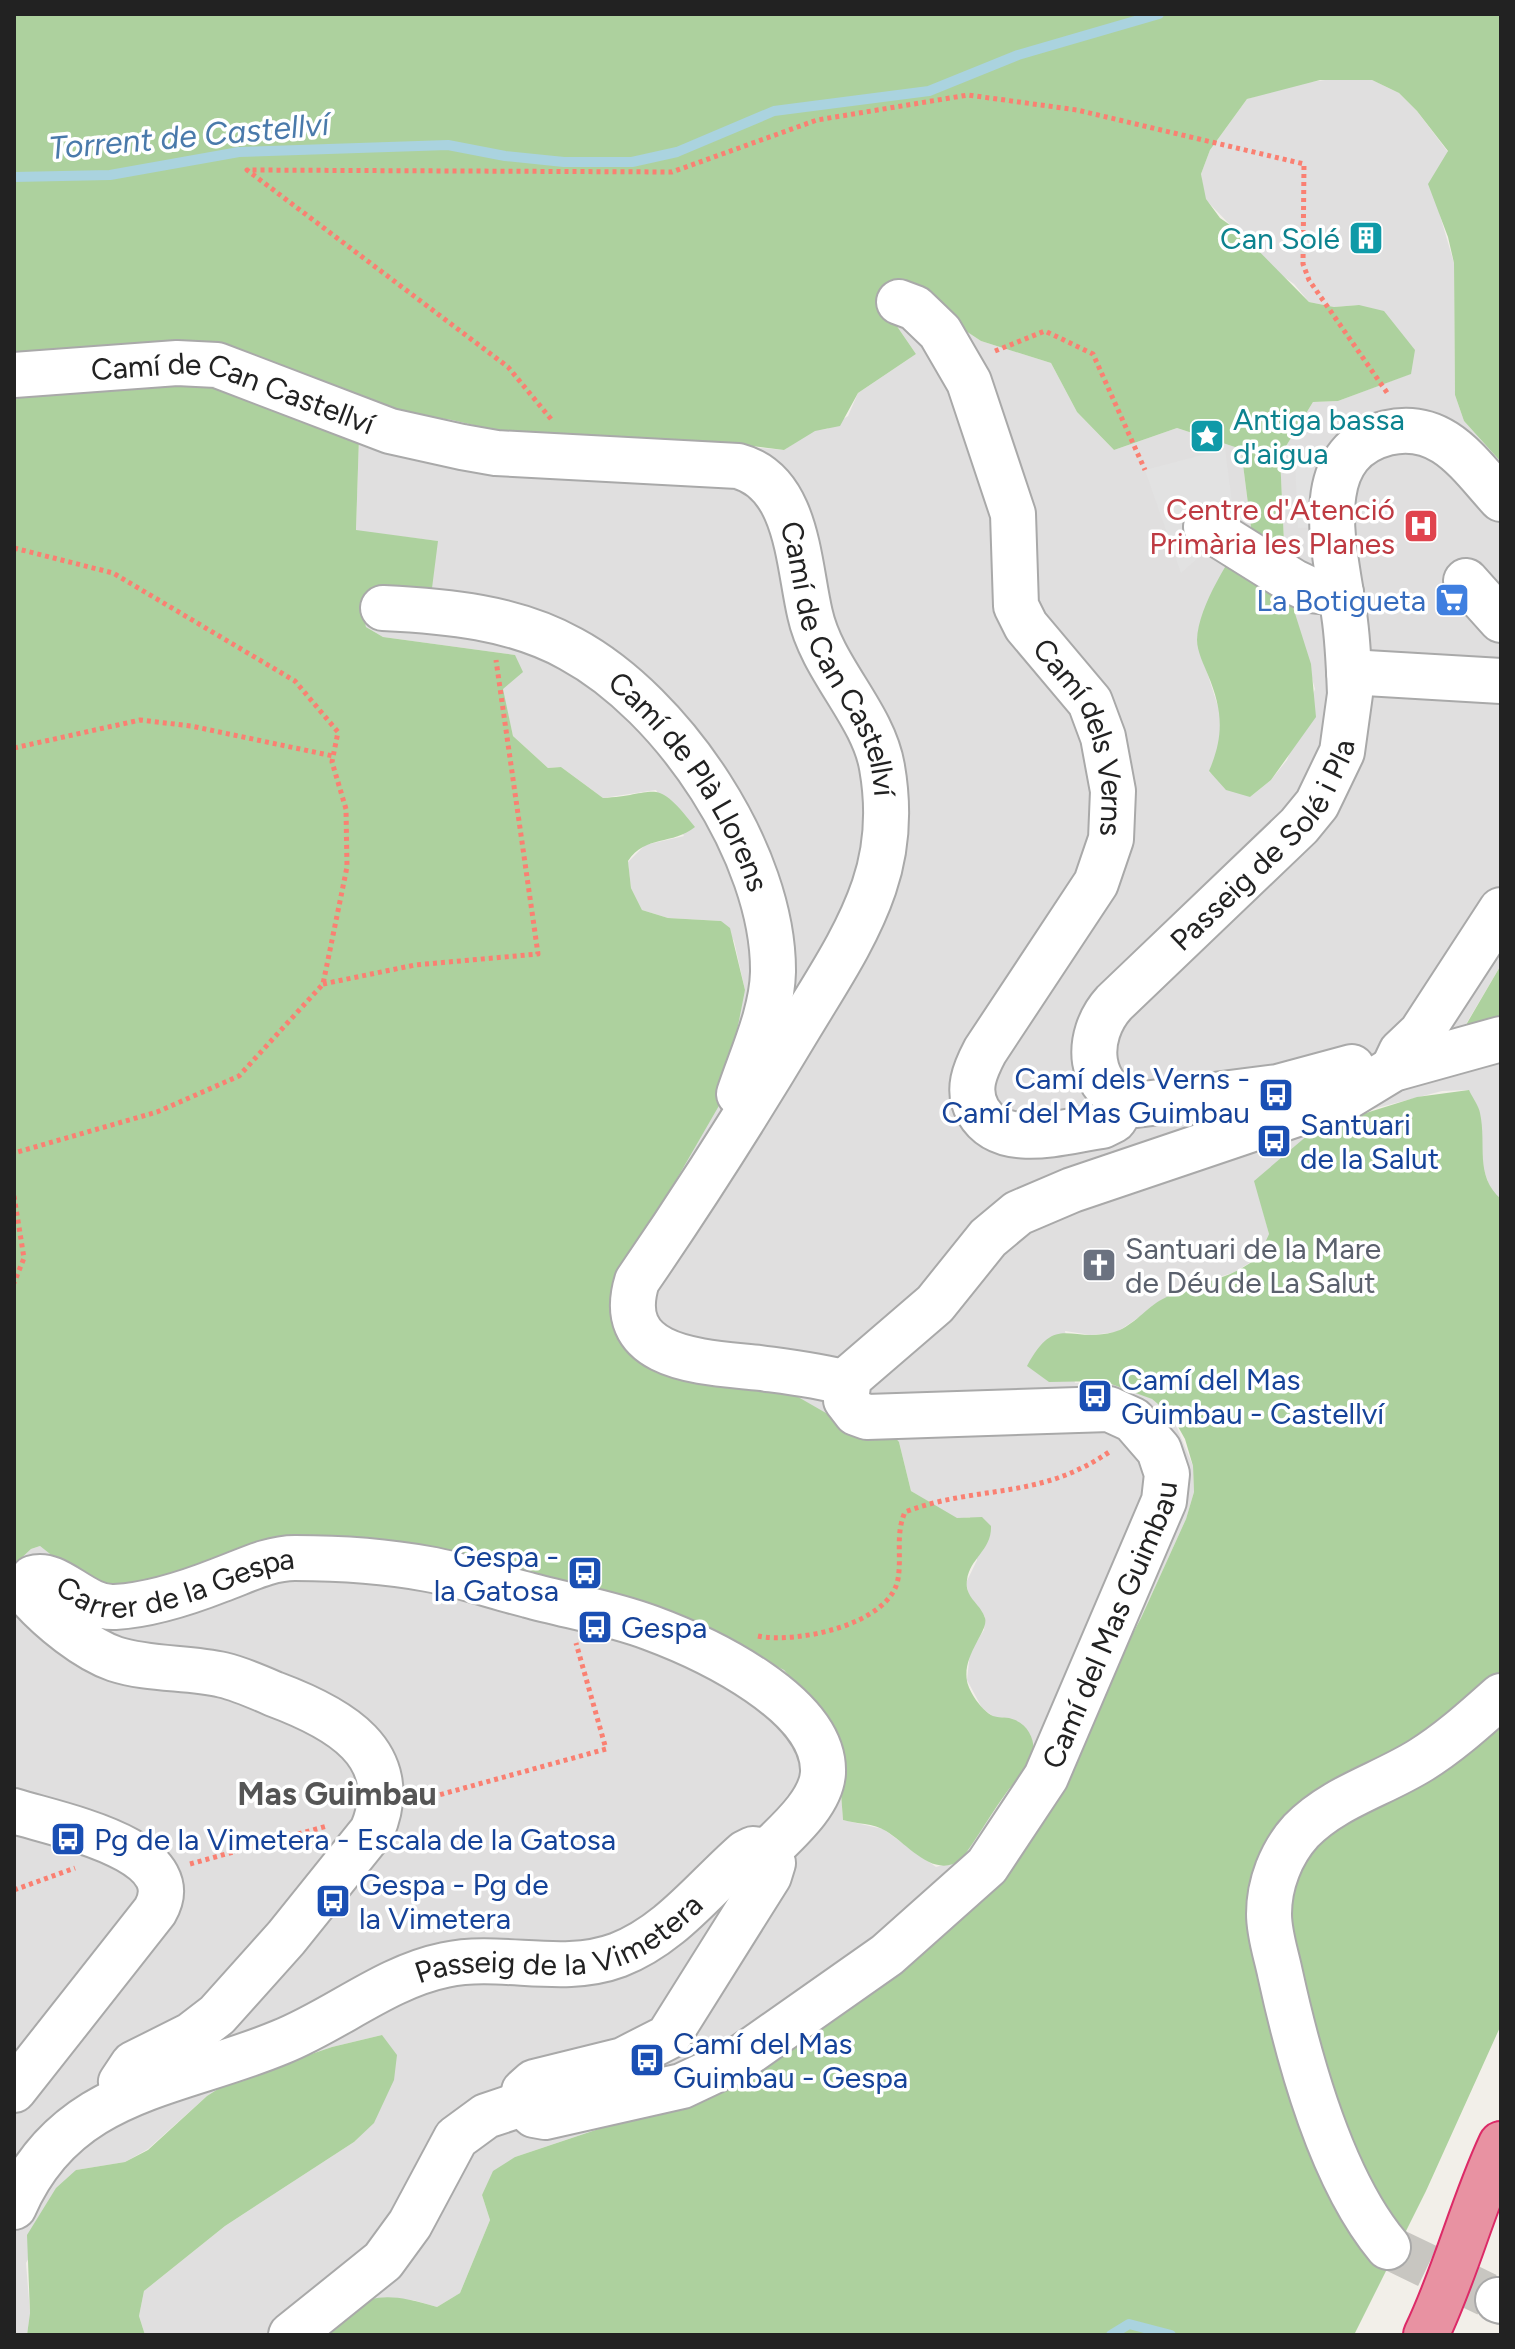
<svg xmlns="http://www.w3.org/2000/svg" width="1515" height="2349" viewBox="0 0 1515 2349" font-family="Figtree,sans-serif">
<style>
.residential{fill:#e0dfdf}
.forest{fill:#add19e}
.parking{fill:#e2e2e2}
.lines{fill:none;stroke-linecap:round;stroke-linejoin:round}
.stream{stroke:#aad3df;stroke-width:10}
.minor-tunnel{stroke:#c8c6c1;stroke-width:44;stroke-dasharray:44 22;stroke-linecap:butt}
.minor-casing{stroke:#a9a9a9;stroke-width:48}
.highway-casing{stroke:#dc2a67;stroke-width:48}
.path{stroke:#fa8072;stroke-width:5;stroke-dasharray:4 4;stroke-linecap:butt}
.minor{stroke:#fff;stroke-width:44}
.highway{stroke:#e892a2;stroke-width:44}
.labels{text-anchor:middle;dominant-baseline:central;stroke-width:7;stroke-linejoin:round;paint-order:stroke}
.culture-label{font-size:30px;fill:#0d838f;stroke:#fff;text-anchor:end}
.street-label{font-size:30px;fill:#222;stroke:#fff}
.health-label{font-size:30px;fill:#be3a42;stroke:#fff;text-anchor:end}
.shop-label{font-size:30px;fill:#366cbe;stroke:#fff;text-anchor:end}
.transit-label{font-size:30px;fill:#164399;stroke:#fff;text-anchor:start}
.worship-label{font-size:30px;fill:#5b616d;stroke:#fff;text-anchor:start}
.water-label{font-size:32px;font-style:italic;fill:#4a7aab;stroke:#fff}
.neighbourhood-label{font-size:32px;font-weight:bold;fill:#555;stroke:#fff}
</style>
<rect width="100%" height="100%" fill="#f2efe9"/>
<path class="residential" d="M1347,77l25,3 27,13 18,18 31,41 -9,60 15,51 1,132 9,26 37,41v503l-38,64 38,12v158l-10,-9 -9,-25 -14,-75 -26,1 -77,20 -110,69 14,54 -12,24 -22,14 -54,17 -64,43 -26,3 -26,-4 10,52 28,-2 26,6 23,12 20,17 21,50 1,26 -8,27 -45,99 -143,268 -79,65 -193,135 -211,71 -33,38 8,25 -30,73 -23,14 -24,-7 -99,35h-169l-6,-19 5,-25 81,-65 129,-84 20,-20 19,-42 -11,-45 -50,12 -103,35 -22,14 -59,53 -23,13 -49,8 -50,93 4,50 -3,22h-13v-770l17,-16 9,-3 49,38 177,-32 415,68 103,50 34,40 21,55 4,55 40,9 53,38 25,-7 50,-74 19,-19 -23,-49 -13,-1 -12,-9 -15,-28 3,-28 14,-22 1,-13 -16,-22 -3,-12 11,-23 -7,-43 -13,2 -46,-28 -12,-49 -40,-9 -185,-70 -53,-81 124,-292 -11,-49 -13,-20 -53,-3 -26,-8 -11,-22 -3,-26 17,-17 39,-9 -28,-46 -53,8 -42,-31 -13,1 -35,-32 -11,-48 13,-33 -132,-18 -17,-10 -2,-8 74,-78 -82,-10 3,-94 5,-29 88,12 332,30 31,-20 12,-1 21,-13 10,-23 58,-39 -24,-35 36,-13 53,35 70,22 26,49 37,38 63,-22 64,21 10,78 -20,29 -34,85 25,78 -2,27 -11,26 41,25 21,-17 16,-20 28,-71 -29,-104 -6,-129 33,-54 25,-1 72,-27 -51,-69 -25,2 -25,-5 -15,-18 -21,-15 -68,-70 -4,-25 9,-24 37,-51 48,-15z"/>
<path class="forest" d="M14,14h1487v448l-37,-41 -9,-26 -1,-132 -6,-26 -20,-53 20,-33 -31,-40 -18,-18 -27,-13h-52l-73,19 -37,51 -9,24 5,25 14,19 20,14 69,70 25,5 25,-2 25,6 31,39 -4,24 -73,27 -25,1 -33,54 6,129 25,79 5,53 -45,63 -21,17 -24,-7 -17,-19c15,-35 14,-60 -1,-96 -4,-10 -11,-24 -11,-35 1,-35 35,-85 54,-113l-10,-78 -64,-21 -63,22 -37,-38 -26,-49 -70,-22 -53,-35 -36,13 24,35 -58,39 -18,33 -25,5 -31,19 -40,-5 -193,-2 -99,-23 -87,-12 -6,29 -3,93 82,11 -7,55 -67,22 2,9 17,10 132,18 8,17 -20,17 10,47 35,32 13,-1 42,31c56,-3 51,-23 92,29 -22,18 -50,8 -67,34l3,27 11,22 26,8 53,3 9,7 15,62 -21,107 -83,144 -23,84 161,61 80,46 32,1 8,9 12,49 46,27 25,-1 9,9c1,24 -21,32 -24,54 -3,17 14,24 18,38 4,13 -23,37 -18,63 2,11 14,28 24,34 5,3 12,2 18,3 22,5 30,28 21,48 -4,9 -15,15 -21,23 -17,23 -31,48 -48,71 -28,19 -52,-15 -75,-29 -12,-8 -30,-7 -43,-11l-3,-40 -22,-70 -34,-40 -103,-50 -295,-79 -239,49 -58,-5 -49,-39 -9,3 -17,16z
M1501,965v76l-38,-11z
M1469,1090c3,7 10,16 11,23 7,32 -6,62 21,86v826l-75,166 -72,144h-1040c51,-38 59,-47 123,-28l23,-14 30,-73 -8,-25 11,-24 22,-14 212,-71 192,-135 79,-64 143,-269 45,-99 8,-27 -1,-26 -8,-27 -13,-23 -20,-17 -49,-18 -54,1 -22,-16c29,-54 42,-22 87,-34 16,-4 31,-22 45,-31 30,-18 68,-19 95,-41 7,-6 11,-18 15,-26l-15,-53 61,-52 102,-32z
M382,2035l15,20 -3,25 -20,43 -20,19 -129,84 -81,65 -5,25 6,19h-118l3,-22 -3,-78 29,-47 20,-18 49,-8 23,-12 59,-54 22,-14 103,-35z"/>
<path class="parking" d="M1225,449l10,76 -54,48 -36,-103z
M1318,458l3,69 -23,1 -3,-68z"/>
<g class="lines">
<path class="stream" d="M14,177l96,-2 129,-23 209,-7 57,11 59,6h68l45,-10 97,-41 155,-20 89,-36 141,-41
M1111,2335l18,-11 42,11"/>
<path class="minor-tunnel" d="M1388,2247l110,53"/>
<g class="minor-casing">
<g id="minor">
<path id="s1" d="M899,302l16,6 25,24 29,50 44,132 3,92 10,20 64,76 13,35 10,54 -2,48 -15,44 -111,168c-10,19 -19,39 -7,60 24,41 86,20 124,15l12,-6 11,-17"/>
<path id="s2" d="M14,375l163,-12 40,2 173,66 72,16 34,6 242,13c60,16 60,97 72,148 12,55 63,100 72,153 7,40 5,82 -8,120 -17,50 -47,94 -74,139 -52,87 -106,172 -163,255 -25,81 70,81 123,87 30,4 58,7 86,15"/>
<path d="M1206,527l88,55 17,8 30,3"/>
<path d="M1466,581l35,39"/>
<path id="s3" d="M383,608c63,3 131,9 188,41 102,55 203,205 202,323 -1,41 -21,83 -34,122"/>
<path d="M1349,672l152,9"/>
<path id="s4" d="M1352,1067l-74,20 -142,18c-50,-13 -52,-69 -22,-102l185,-177 18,-22 25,-52 8,-58c-1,-27 -2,-54 -6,-80 -7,-59 -39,-160 43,-181 55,-13 82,31 114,66"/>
<path d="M1393,1069l8,-17 20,-19 80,-123"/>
<path d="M14,1811c39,13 177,38 141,100l-141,179"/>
<path id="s5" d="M126,2094l-5,-12 12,-18 58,-29 26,-20 69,-77 86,-107c33,-78 -36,-114 -98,-137 -16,-7 -34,-15 -51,-19 -35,-8 -74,-5 -108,-16 -29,-10 -64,-39 -84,-61l-4,-11 6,-9c25,-8 50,31 82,29 36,-2 72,-14 105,-27 25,-9 49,-22 75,-22 44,0 90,3 133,11 34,6 67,18 100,26 40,11 84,18 123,33 54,20 175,76 172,145 -2,30 -35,58 -55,78"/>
<path id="s6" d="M522,2104l12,11 11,2 137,-31 57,-27 148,-104 100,-89 59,-89 118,-276 3,-27 -8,-24 -26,-30 -24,-11 -242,8 -11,-4 -10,-13 3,-22 86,-74 53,-66 30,-25 54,-23 275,-93 46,-28 108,-30"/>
<path d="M522,2104l2,-13 10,-9 89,-22 45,-23 101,-161 4,-13 -5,-12"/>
<path id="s7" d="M14,2207c52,-120 162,-121 267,-165 55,-22 105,-65 164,-77 57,-12 117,11 173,-10 52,-20 86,-66 127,-102l8,-4 15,2"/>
<path d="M1388,2247c-57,-68 -89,-187 -108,-274 -4,-19 -11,-39 -11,-59 0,-30 12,-61 32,-83 33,-34 80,-46 120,-71 29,-18 54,-41 80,-64"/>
<path d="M1498,2300l3,1"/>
<path d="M291,2335l92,-74 27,-37 46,-86 30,-22 36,-12"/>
</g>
</g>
<g class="highway-casing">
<path id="highway" d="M1426,2335c30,-62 46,-129 75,-191"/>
</g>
<path class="path" d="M995,351l50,-20 48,23 52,116
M551,419l-43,-52 -261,-197 425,2 145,-52 151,-25 109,15 227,54 -1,100 6,16 79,114
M14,548l99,25 182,108 43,51 -6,30 14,47 1,58 -24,117 -84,92 -82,36 -143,41
M14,748l126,-28 51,6 142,30
M323,984l92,-19 123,-11 -42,-294
M14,1196l10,62 -10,25
M758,1636c37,8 132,-11 140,-57 4,-23 -3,-44 7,-67 73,-28 135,-11 207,-62
M417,1801l189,-52 -30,-106
M190,1864l137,-38
M14,1890l61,-22"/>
<use href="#minor" class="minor"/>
<use href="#highway" class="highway"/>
</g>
<defs>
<g id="building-square" transform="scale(1.8)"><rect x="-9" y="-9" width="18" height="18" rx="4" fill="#0f9aa8" stroke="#fff"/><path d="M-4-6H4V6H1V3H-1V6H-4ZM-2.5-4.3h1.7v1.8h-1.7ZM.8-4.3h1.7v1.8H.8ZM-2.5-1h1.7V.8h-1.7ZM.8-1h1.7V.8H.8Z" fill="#fff"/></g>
<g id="sight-square" transform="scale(1.8)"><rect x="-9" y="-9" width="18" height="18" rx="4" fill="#0f9aa8" stroke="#fff"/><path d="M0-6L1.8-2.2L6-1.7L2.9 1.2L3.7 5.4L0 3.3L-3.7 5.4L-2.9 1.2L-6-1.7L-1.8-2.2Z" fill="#fff"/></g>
<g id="hospital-square" transform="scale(1.8)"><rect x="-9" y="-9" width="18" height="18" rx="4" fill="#e0444e" stroke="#fff"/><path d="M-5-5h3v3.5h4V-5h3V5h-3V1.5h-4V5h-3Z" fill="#fff"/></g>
<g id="supermarket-square" transform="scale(1.8)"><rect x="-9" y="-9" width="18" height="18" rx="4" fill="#3f7fe0" stroke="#fff"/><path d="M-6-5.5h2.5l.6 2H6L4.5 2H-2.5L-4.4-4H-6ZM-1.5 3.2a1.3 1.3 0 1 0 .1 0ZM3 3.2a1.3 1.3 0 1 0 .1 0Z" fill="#fff"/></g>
<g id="bus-square" transform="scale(1.8)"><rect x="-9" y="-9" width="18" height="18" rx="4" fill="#1a4fb4" stroke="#fff"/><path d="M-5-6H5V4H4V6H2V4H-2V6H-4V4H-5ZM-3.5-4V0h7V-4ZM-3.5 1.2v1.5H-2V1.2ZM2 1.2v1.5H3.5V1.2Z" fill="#fff"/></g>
<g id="church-square" transform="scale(1.8)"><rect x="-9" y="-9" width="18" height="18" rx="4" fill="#6b7280" stroke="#fff"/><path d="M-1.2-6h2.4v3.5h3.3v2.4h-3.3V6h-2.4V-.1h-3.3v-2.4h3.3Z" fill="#fff"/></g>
</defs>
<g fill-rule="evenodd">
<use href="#building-square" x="1366" y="238"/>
<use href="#sight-square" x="1207" y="436"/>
<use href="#hospital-square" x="1421" y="526"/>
<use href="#supermarket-square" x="1452" y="600"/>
<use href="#bus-square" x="1276" y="1095"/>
<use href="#bus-square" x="1274" y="1141"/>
<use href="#church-square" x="1099" y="1265"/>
<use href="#bus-square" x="1095" y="1396"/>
<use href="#bus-square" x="585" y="1573"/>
<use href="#bus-square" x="595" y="1627"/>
<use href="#bus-square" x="68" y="1839"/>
<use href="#bus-square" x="333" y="1901"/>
<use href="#bus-square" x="647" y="2060"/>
</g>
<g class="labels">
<g class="culture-label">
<text x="1340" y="238">Can Solé</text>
<text x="1233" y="419" text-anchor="start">Antiga bassa<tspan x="1233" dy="34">d'aigua</tspan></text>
</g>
<g class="street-label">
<text stroke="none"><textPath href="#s2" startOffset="224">Camí de Can Castellví</textPath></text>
<text stroke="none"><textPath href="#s2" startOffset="966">Camí de Can Castellví</textPath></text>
<text stroke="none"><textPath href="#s1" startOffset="492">Camí dels Verns</textPath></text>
<text stroke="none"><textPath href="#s3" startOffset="376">Camí de Plà Llorens</textPath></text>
<text stroke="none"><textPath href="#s4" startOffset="566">Passeig de Solé i Pla</textPath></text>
<text stroke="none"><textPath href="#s5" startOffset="1010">Carrer de la Gespa</textPath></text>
<text stroke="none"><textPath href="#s6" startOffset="818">Camí del Mas Guimbau</textPath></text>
<text stroke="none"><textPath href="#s7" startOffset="628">Passeig de la Vimetera</textPath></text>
</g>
<g class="health-label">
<text x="1395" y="509">Centre d'Atenció<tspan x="1395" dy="34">Primària les Planes</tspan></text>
</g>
<g class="shop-label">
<text x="1426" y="600">La Botigueta</text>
</g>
<g class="transit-label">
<text x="1250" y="1078" text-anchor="end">Camí dels Verns -<tspan x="1250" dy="34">Camí del Mas Guimbau</tspan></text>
<text x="1300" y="1124">Santuari<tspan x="1300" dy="34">de la Salut</tspan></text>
<text x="1121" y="1379">Camí del Mas<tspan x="1121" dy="34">Guimbau - Castellví</tspan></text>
<text x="559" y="1556" text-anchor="end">Gespa -<tspan x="559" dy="34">la Gatosa</tspan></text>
<text x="621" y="1627">Gespa</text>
<text x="94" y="1839">Pg de la Vimetera - Escala de la Gatosa</text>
<text x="359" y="1884">Gespa - Pg de<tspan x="359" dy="34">la Vimetera</tspan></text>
<text x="673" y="2043">Camí del Mas<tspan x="673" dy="34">Guimbau - Gespa</tspan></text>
</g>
<g class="worship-label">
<text x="1125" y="1248">Santuari de la Mare<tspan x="1125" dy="34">de Déu de La Salut</tspan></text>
</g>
<g class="water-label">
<text transform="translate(189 136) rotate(-5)">Torrent de Castellví</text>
</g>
<g class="neighbourhood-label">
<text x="337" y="1794">Mas Guimbau</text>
</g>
</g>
<rect width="1515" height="2349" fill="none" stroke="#222222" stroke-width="32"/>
</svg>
